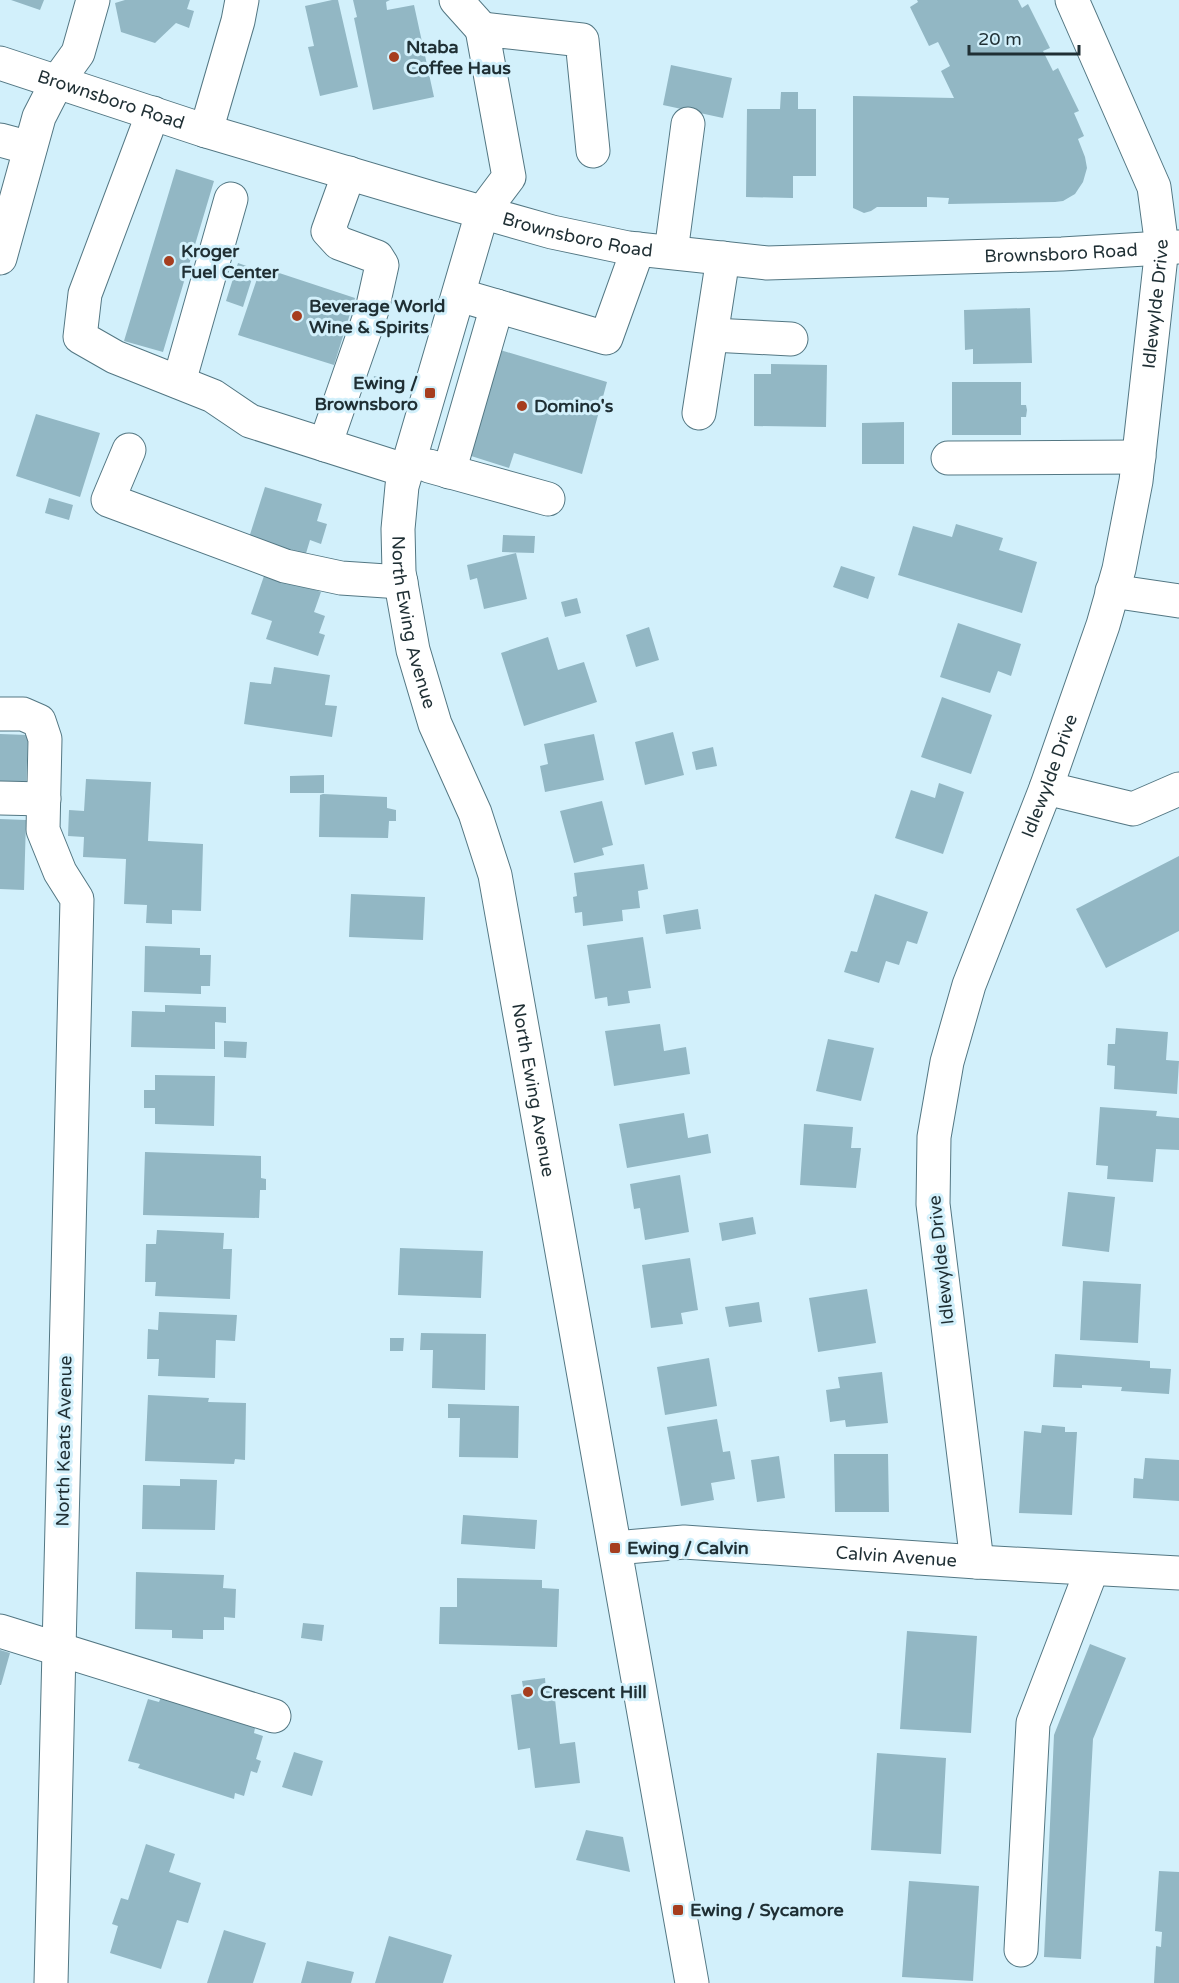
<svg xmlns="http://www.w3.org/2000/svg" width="1179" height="1983" viewBox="0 0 1179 1983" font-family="'Varela Round',sans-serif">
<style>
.building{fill:#92b7c4}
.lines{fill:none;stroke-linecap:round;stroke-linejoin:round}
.minor-casing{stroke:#537783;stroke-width:35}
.major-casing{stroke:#537783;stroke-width:35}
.minor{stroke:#fff;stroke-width:33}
.major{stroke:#fff;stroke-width:33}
.poi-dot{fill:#a63e1f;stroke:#d2f0fb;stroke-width:2}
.labels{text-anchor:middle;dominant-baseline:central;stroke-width:6;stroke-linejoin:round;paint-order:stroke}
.poi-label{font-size:18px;font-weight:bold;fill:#1f2f34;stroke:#d2f0fb;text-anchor:start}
.street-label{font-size:18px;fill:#1f2f34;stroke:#d2f0fb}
</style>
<rect width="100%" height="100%" fill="#d2f0fb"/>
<path class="building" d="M11,0h33l-4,10z
M125,0h65l-3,9 7,2 -5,17 -13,-5 -21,20 -34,-11 -6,-29z
M332,0h6l20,87 -38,9 -12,-49 6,-1 -9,-40z
M353,0h37l-4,2 1,8 27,-5 20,92 -61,13 -19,-92 3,-1z
M917,0h101l4,8 6,-4 22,44 -7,3 10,20 5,-3 21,43 -5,2 10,23 -6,3 7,18 2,11 -4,14 -8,12 -12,7 -8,1 -107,2 1,-6 -22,-1v10h-50l-6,4 -7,2 -11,-5v-112l101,2 -13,-27 9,-5 -12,-24 -9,4 -19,-39 8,-5z
M671,65l61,13 -9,40 -60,-13z
M781,92h17v17h18v67h-23v22l-47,-1 1,-88h33z
M176,169l38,12 -51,171 -39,-11z
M238,263l17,6 -12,38 -17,-6z
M261,267l94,31 -21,67 -96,-30z
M1030,308l2,55 -59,1v-15l-8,1 -1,-40z
M497,349l110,33 -25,92 -68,-21 -5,15 -41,-13z
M771,364l56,1 -1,62 -72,-1v-52h17z
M374,376l8,2 -3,13 -8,-2z
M952,382h69v23h5l1,5 -1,7h-5v18h-69z
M36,414l64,19 -20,64 -64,-21z
M904,422v42h-42v-41z
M265,487l57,17 -5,17 10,3 -6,20 -11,-4 -6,20 -57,-16z
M49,498l24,7 -4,15 -24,-7z
M956,524l47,14 -4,12 38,12 -15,51 -124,-38 15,-49 39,11z
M503,535l32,1 -1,17 -32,-1z
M516,553l11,46 -43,10 -7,-31 -7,2 -3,-15z
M841,566l34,11 -7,22 -35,-12z
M265,573l56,19 -7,20 11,4 -6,17 6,2 -7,21 -52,-17 6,-18 -21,-7z
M577,598l4,15 -16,4 -4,-15z
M958,623l63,21 -10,32 -13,-5 -8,22 -50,-16z
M649,627l10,33 -23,7 -10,-32z
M548,637l10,33 26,-8 13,40 -73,24 -23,-73z
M274,667l56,8 -5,30 12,1 -5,31 -88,-13 6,-42 21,2z
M942,697l50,18 -21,59 -50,-17z
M673,732l11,43 -39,10 -10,-43z
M0,734l28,1 -2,51 -26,-1z
M594,734l10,46 -59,12 -5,-26 8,-2 -4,-20z
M713,747l4,19 -21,4 -4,-18z
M324,775v18h-34v-17z
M86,779l65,3 -3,59 55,3 -2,67 -29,-1v14l-26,-1 1,-18 -23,-1 2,-45 -43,-2 1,-20 -16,-1 1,-26 15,1z
M939,783l25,9 -21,62 -48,-16 16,-48 24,8z
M323,794l64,3v11l9,2v11h-7l-1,17 -69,-1 1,-42z
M602,801l11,44 -11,3 2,7 -30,8 -14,-52z
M0,819l26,1 -2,70 -24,-1z
M1179,856v75l-73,37 -30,-59z
M644,864l4,25 -10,2 2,17 -18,2 1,11 -40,5 -1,-14 -7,1 -2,-16 4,-1 -3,-23z
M351,894l74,3 -2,43 -74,-3z
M875,894l53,18 -11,32 -10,-3 -8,24 -13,-4 -7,22 -35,-11 7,-21 6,1z
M698,909l3,20 -35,5 -3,-19z
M643,937l8,51 -23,3 2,12 -22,3 -1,-9 -12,2 -8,-54z
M145,946l55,2v7h11l-1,31h-9v8l-57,-2z
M165,1005l61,2v16l-11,-1v27l-84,-2 1,-36 33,1z
M660,1024l4,27 22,-4 4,27 -76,12 -9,-55z
M1116,1028l52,4 -2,28 13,1 -2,33 -63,-5 1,-23 -8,-1 1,-21h7z
M828,1039l46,9 -13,53 -45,-10z
M224,1041l23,1 -1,16 -22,-1z
M155,1075l60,1 -1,50 -59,-2v-16h-11v-18h11z
M1100,1107l57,4 -1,5 23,2v32l-23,-1 -3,33 -46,-3 1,-13 -12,-1z
M684,1113l4,25 20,-4 3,19 -84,15 -8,-44z
M804,1124l49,3 -2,21h10l-5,40 -56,-3z
M145,1152l116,4v22l5,1v11h-6l-1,28 -116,-3z
M680,1175l9,57 -44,8 -5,-32 -6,1 -4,-25z
M1068,1192l47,5 -6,55 -47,-6z
M753,1217l3,17 -34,7 -3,-18z
M157,1230l67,3 -1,16h9l-2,50 -75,-3 1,-14h-11l1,-38h10z
M400,1248l83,3 -2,47 -83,-3z
M690,1258l8,52 -17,3 2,11 -32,4 -9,-63z
M1083,1281l58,3 -3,59 -58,-3z
M867,1289l9,54 -58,9 -9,-54z
M759,1302l3,20 -33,5 -4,-20z
M159,1312l78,3 -2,26 -19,-1 -1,38 -57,-2 1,-17h-12l1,-30 10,1z
M421,1333l65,1 -1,56 -53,-2 1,-38h-13z
M390,1338h14l-1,13h-13z
M1055,1354l95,7v7l21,1 -2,25 -48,-3 1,-4 -40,-2v3l-29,-1z
M709,1358l8,48 -52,9 -8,-48z
M882,1372l6,51 -42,4 -1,-7 -15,2 -4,-32 14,-2 -2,-11z
M148,1395l61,3 -1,4 38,1 -1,57 -10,-1 -1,5 -89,-3z
M448,1404l71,2 -1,52 -59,-1 1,-39h-12z
M717,1419l6,33 7,-1 5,28 -24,4 3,17 -33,6 -14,-79z
M1042,1425l23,2v5h12l-5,83 -53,-2 5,-82 17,2z
M834,1454h54l1,58h-54z
M779,1456l6,42 -28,4 -6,-42z
M1145,1458l34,2v41l-46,-3 1,-20 9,1z
M180,1479l37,1 -2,50 -73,-1 1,-44 37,1z
M463,1515l74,5 -2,29 -74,-5z
M136,1572l88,3 -1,13 13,1 -1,29 -11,-1v13h-21v9l-31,-1v-8l-37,-1z
M457,1578l85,2v8l17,1 -2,58 -118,-3 1,-37h17z
M303,1623l21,2 -2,16 -21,-3z
M907,1631l70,5 -6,97 -71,-4z
M1090,1644l36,14 -33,81 -12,220 -37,-2 10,-222z
M0,1650l10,3 -9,32h-1z
M545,1678l1,13 8,-1 6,54 15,-2 5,41 -45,5 -5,-40 -12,2 -7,-55 13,-2 -2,-12z
M161,1697l94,31 -1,5 9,3 -7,23 5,2 -4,12 -6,-2 -7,25 -9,-3 -1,6 -96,-31 2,-4 -12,-3 20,-62 11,3z
M294,1752l29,9 -11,35 -30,-9z
M877,1753l69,5 -5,96 -70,-4z
M586,1830l37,7 7,35 -54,-12z
M146,1844l29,10 -6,18 32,11 -13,40 -11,-3 -16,49 -51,-16 8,-27 -6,-2 9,-26 7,2z
M1159,1871l20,1v111h-25l2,-37 5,1 1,-15 -7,-1z
M909,1881l70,5 -6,95 -71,-4z
M224,1930l42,13 -13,40h-46z
M389,1936l63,19 -9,28h-68z
M307,1961l47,11 -3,11h-50z"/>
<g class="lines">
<g class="minor-casing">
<g id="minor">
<path d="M456,0l26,29"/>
<path d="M153,113l-68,181 -5,43 35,20 98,39 37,25 157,50"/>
<path d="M206,131l32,-110 4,-21"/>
<path d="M0,140l30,8"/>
<path id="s1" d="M593,151l-11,-111 -100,-11 27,148 -27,36 -80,273 -4,43 1,43 14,78 22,74 40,89 20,62 197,1108"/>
<path d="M671,252l17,-128"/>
<path d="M0,258l39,-141 18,-35 21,-29 15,-53"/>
<path d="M459,295l147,43 32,-89"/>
<path d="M712,335l79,4"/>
<path d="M179,382l52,-183"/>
<path d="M699,413l24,-155"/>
<path d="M325,445l47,-135 10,-45 -5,-8 -38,-14 -11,-12 21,-58"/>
<path d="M129,450l-21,50 177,66 56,12 60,4"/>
<path d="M948,458l191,-1"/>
<path d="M429,466l119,33"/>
<path d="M449,472l48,-166"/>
<path d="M1112,591l67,10"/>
<path d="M0,714h23l16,7 6,18 -2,91 17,42 17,27 -26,1084"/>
<path d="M1046,788l87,21 46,-20"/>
<path d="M0,798l44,1"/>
<path id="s2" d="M615,1548l69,-6 293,20 202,11"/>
<path id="s3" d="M977,1562l-44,-358 1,-67 13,-75 22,-77 77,-197 57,-163 16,-56 17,-88 26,-234 -8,-60 -82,-187"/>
<path d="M0,1631l274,85"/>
<path d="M1021,1950l12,-227 59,-154"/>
</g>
</g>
<g class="major-casing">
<g id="major">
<path id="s4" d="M0,63l206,68 226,67 120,34 76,16 139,15 295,-9 117,-7"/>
</g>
</g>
<use href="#minor" class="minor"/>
<use href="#major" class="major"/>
</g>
<g class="poi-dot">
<circle cx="394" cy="57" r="6"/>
<circle cx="169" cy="261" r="6"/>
<circle cx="297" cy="316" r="6"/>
<rect x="424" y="387" width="12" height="12" rx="3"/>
<circle cx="522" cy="406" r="6"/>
<rect x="609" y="1542" width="12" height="12" rx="3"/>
<circle cx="528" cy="1692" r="6"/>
<rect x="672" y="1904" width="12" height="12" rx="3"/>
</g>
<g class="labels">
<g class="poi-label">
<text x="406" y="47">Ntaba<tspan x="406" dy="21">Coffee Haus</tspan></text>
<text x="181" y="251">Kroger<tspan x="181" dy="21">Fuel Center</tspan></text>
<text x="309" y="306">Beverage World<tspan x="309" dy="21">Wine &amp; Spirits</tspan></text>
<text x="418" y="383" text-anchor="end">Ewing /<tspan x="418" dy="21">Brownsboro</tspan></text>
<text x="534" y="406">Domino's</text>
<text x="627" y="1548">Ewing / Calvin</text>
<text x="540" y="1692">Crescent Hill</text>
<text x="690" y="1910">Ewing / Sycamore</text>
</g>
<g class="street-label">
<text stroke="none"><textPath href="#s4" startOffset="117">Brownsboro Road</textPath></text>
<text stroke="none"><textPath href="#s4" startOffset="603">Brownsboro Road</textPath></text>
<text stroke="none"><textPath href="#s4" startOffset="1089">Brownsboro Road</textPath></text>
<text stroke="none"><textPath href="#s3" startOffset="1294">Idlewylde Drive</textPath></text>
<text stroke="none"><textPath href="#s1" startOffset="830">North Ewing Avenue</textPath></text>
<text stroke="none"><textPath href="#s3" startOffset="808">Idlewylde Drive</textPath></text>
<text stroke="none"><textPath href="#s1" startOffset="1316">North Ewing Avenue</textPath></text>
<text transform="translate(941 1260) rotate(-96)">Idlewylde Drive</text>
<text transform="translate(64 1441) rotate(-89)">North Keats Avenue</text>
<text stroke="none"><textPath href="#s2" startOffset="282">Calvin Avenue</textPath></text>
</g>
</g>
<path d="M969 45v9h110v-9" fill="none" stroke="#1f2f34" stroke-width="3"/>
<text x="978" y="45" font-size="18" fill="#1f2f34" stroke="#d2f0fb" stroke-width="4.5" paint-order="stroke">20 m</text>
</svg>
